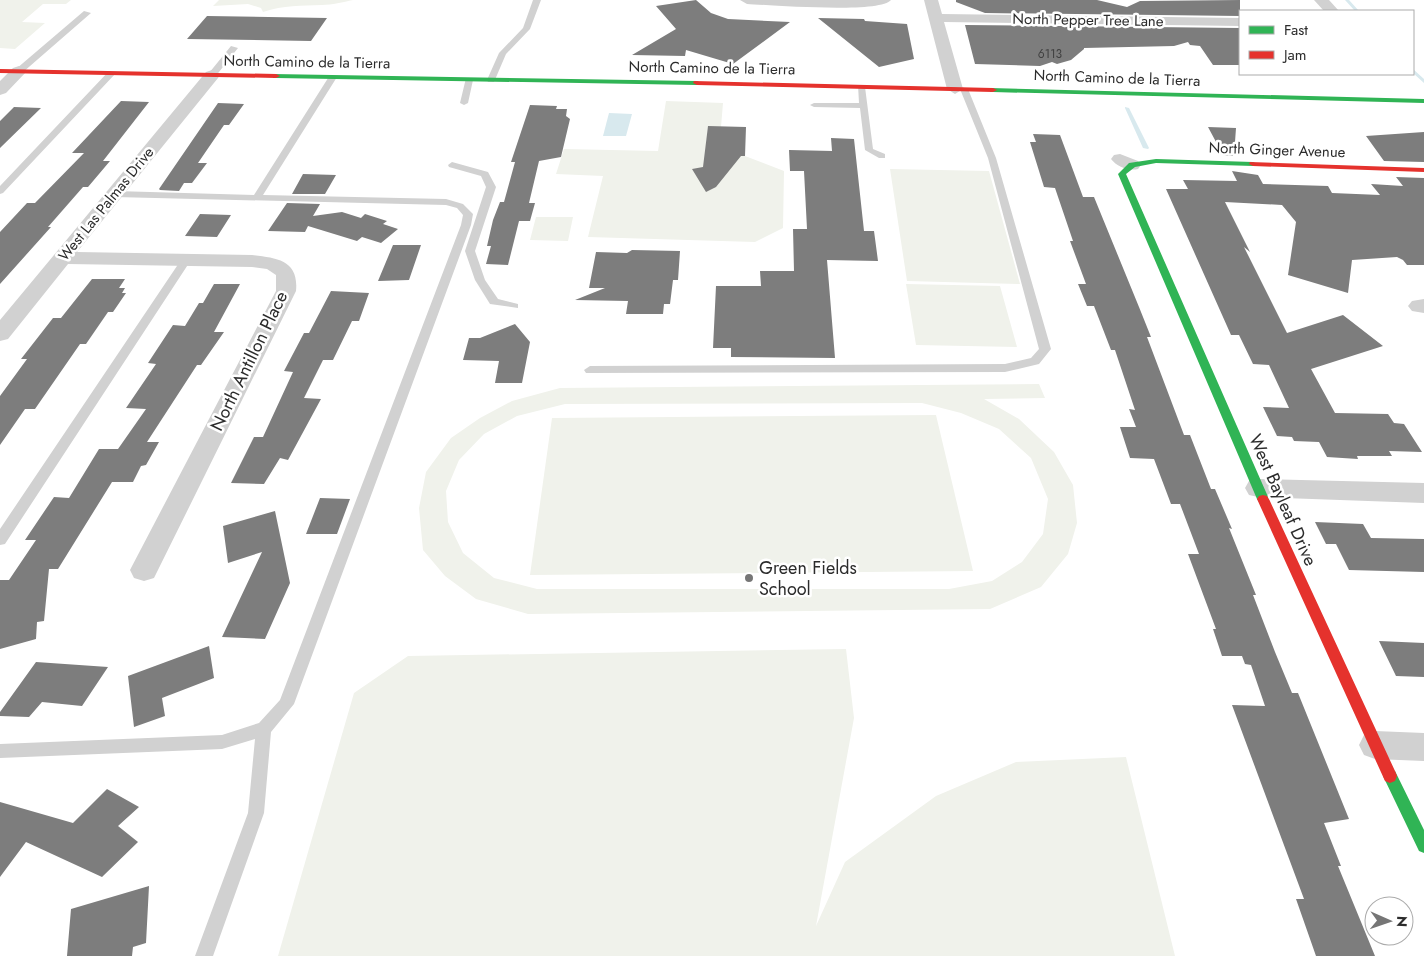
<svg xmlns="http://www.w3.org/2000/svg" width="1424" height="956" viewBox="0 0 1424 956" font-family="Jost,sans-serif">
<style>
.green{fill:#f0f2eb;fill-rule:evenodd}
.water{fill:#d8e9ee}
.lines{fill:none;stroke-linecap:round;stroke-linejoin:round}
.stream{fill:#d8e9ee;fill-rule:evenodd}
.building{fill:#7d7d7d}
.lane{fill:#d1d1d1;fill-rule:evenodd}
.street{fill:#d1d1d1;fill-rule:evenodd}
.fast{fill:#30b455;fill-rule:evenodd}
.jam{fill:#e5322d;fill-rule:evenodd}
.poi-dot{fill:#767676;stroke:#fff;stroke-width:2}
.labels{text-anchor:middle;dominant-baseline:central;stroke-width:5;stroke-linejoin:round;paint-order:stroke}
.far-number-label{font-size:12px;fill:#404040}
.far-street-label{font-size:15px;fill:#2c2c2c;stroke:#fff}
.street-label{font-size:18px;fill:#2c2c2c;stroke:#fff}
.poi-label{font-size:18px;fill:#2c2c2c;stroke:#fff;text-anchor:start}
</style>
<rect width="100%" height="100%" fill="#fff"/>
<path class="green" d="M0,0h71l-5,4h-23l-21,18 23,1 -30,26 -15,-1z
M219,0h134c-10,2 -21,5 -31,5 -21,1 -38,0 -59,7l-2,-4 -13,-4 -35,2z
M666,101l57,2 -2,24h-13l-3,28 40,1 39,15 -1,57 -28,14 -167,-5 15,-61 -47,-2 8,-25 94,2z
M890,169l99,2 31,113 -113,-3z
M536,217h37l-5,24 -38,-1z
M906,284l94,2 17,61 -101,-2z
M1039,384l6,14 -61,1 35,20 35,33 19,33 4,38 -9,31 -27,33 -51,22 -462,5 -52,-15 -31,-23 -22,-26 -4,-42 7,-36 25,-34 29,-20 32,-17 48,-13zM922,403l39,10 38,16 32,29 17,41 -5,35 -21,28 -30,19 -43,8h-412l-43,-11 -31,-25 -15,-31 -2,-31 13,-31 25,-26 33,-18 48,-12z
M936,415l37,156 -443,4 22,-157z
M846,649l8,69 -38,208 29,-64 91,-66 80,-34 110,-5 49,199h-897l76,-263 54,-37z"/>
<path class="water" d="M609,113l23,1 -6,22h-23z"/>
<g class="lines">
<path class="stream" d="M1345,0h4l10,11h-4z
M1413,69l11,10v4l-11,-10z
M1125,107l4,1 20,40 -1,1 -5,-1 -18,-40z"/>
</g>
<path class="building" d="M696,0l15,13 17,6 62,3 -57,42 -47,-14 -1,6 -53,-1 44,-26 -20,-23z
M956,0h141l30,7 13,-6 100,-1v16l-255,-3 -29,-11z
M207,16l120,2 -16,23 -124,-2z
M818,18l46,1 1,2 42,3 7,35 -35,8z
M965,25l275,3v37h-27l-13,-19 -10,-1 -2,-3 -14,4 -90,2v1l-13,11 -14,4 -5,-2 -12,4 -65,-2z
M121,101l28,1 -46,59h7l-22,26h-5l-35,40h3l-51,57v-52l27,-29h8l49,-50h-12z
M218,103l26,1 -15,21h-5l-26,38h9l-15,20h-8l-5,8 -19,-1 -1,-1z
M530,105l27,1 -1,3h11l-1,7 4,3 -9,38 -22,4 -10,42h6l-5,18h-11l-11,44 -22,-1 5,-18h-4l6,-26 7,-18h4l11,-40h-4z
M14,107l27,1 -41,40v-27z
M708,126l38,1 -1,29h-4l-25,31 -10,5 -14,-23 11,-2z
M1208,127l28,1 -2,28 -11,-1z
M1424,132v30l-40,-1 -18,-25z
M1033,134l27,1 23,62h11l45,110 12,30h-4l37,98h6l21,54h4l17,40 -3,-1 27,67h-3l22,57 17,41h6l51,126 -25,4 17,43h-3l37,90h-59l-20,-57h8l-72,-194 33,1 -14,-41 -6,-1 -3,-8h-20l-9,-27h3l-28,-75h11l-19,-50h-9l-17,-45 -24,-1 -10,-31h16l-7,-18 6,1 -20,-60h-4l-17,-44h-7l-9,-22h8l-16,-43h3l-18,-53 -11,-1 -14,-45h6z
M831,138l23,1 10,92h10l4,30 -51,-1 8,98 -104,-1v-9h-18l3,-62h45l-1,-15h34l-1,-42h14l-3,-58h-14l-1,-21 43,1z
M1232,171l26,4 5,9 65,2 4,7 48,2 -9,-11 32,2 -7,-9 28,1v87h-17l-4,-5 -6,-3 -45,3 -4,33 -60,-18 8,-53 -14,-17 -57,-3 25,50 -6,-5 43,86 56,-18 40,31 -72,23 24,44 53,1 6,9 10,1 18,28 -33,-1 3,5h-35l1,3 -31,-2 -8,-15 -25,-1 -2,-4 -15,-1 -14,-29 26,1 -20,-43 -16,-1 -14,-29h-8l-65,-146h22l-5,-9 54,1z
M303,174l33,1 -11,19h-33z
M287,203l33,1 -7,12 29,-4 19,6 4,-4 22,7 -4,3 15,5 -17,14 -19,-6 -5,4 -49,-15 -3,6 -37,-1z
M200,214l31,1 -14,22 -32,-1z
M393,245h28l-12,35 -31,1z
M632,250l48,1 -2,29h-5l-3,24h-6l-1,10h-37l2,-13 -53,-1 30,-12h-16l7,-36 31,1z
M92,279h33l-6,9h6l-3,5h4l-13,19h-5l-22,32h-6l-45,65h-10l-25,36v-49l27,-37h-6l32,-41h8z
M214,284h26l-26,48h10l-23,33h-4l-50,77h12l-13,23 -5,1 -8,16h-21l-54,87h-9l-5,52 -7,1 -1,17 -36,10v-69h9l27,-40h-11l29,-43 15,1 30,-49h19l28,-40 -20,-1 30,-44 -8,-1 25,-38 12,1 14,-23h4z
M331,291l38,2 -10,28h-7l-19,39h-10l-19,38 17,1 -33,61 -8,-2 -16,26 -33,-1 23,-46h9l30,-65 -9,-1 20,-38h5z
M515,324l15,18 -8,41h-27l4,-22 -36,-1 6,-22h11z
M320,498l30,1 -13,35h-31z
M275,511l15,72 -25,56 -43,-2 40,-85 -34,11 -5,-37z
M1315,522l48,2 8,14 53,1v33l-75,-2 -13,-26h-10z
M1379,641l45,2v34l-28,-1z
M209,646l5,32 -52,20 3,18 -31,11 -6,-51z
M36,662l72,5 -26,39 -40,-4 -13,15 -29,-1v-4z
M107,789l32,18 -21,19 20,16 -36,35 -76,-35 -26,35v-75l73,21z
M149,886l-3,57 -13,4 -1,9h-65l4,-47z"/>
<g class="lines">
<path class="lane" d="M533,0h8l-11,29 -24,25 -12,28h-6l-1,-2 12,-27 24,-25z
M84,11l7,2 -69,60h-6v-4z
M231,46l7,2 -23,29h-6v-4z
M109,71l7,2 -113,120 -3,1v-8z
M330,75l7,2 -74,118 183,4 17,5 10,10 -2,11 -177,479 -23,28 -7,81 -51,143h-18l53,-143 7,-74 -33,10 -222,9v-14l222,-9 37,-12 21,-23 181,-475 2,-10 -6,-7 -11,-3 -331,-8 -5,-3 5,-3 139,4z
M466,78l7,2 -5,23 -4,2 -4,-2z
M858,85l7,2 8,62 12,5v4h-6l-14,-8 -5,-42 -46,-1 -4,-2 4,-2h45z
M961,87l7,2 28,69 55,191 -12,15 -34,8 -419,1 -2,-3 6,-4 415,-2 26,-6 8,-9 -51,-191 -28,-69z
M452,162l36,10 8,15 -21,64 10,29 13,19 20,5v4l-28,-4 -15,-24 -10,-29 21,-64 -5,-11 -32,-9 -1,-2z
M186,257l5,3 -186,284 -5,1v-16l181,-269z"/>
<path class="street" d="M740,0h151c-11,14 -122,5 -144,4z
M924,0h14l4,14 298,4v8l-296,-4 19,67 -8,5 -8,-5z
M1314,0h15l10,11h-15z
M19,66l8,5 -21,22 -6,2v-14l13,-13z
M212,70l8,5 -2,3 -141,174 175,3c25,3 47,5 44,36l-142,287 -10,3 -10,-3 -4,-8 146,-279v-16l-9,-6 -15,-2 -184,-3 -60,75 -8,2v-21l206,-248z
M1120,154l18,7 3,4 -3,4c-9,2 -21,-2 -27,-10l3,-4z
M1424,299v14l-12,-2 -4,-5 4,-5z
M1258,479l166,4v20l-166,-6 -9,-2 -4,-7 4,-7z
M1375,731l49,2v28l-49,-2 -11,-4 -5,-10 5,-10z"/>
<path class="fast" d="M273,74l424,7 4,2 -4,2 -421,-7h-3z
M990,88l434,11v4l-431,-11h-3z
M1156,159l97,3 4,2 -4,2 -97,-3 -21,4 -9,7 143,325 -2,3h-8l-2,-3 -139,-325 11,-11z
M1390,769l5,2 29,59v23l-5,-2 -36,-75 2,-5z"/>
<path class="jam" d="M0,69l276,5 4,2 -4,2 -276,-5z
M694,81l299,7 4,2 -4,2 -296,-7 -4,-2z
M1250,162l174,6v4l-171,-6 -4,-2z
M1263,495l4,1 2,3 126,272 2,5 -2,5 -5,2 -5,-2 -128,-282 2,-3z"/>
</g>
<circle class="poi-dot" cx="749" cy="578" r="5"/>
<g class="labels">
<g class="far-number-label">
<text x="1050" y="54">6113</text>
</g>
<g class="far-street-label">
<text transform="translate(1088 20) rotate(1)">North Pepper Tree Lane</text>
<text transform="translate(307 62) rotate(1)">North Camino de la Tierra</text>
<text transform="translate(712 68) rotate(1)">North Camino de la Tierra</text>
<text transform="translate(1117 78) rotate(2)">North Camino de la Tierra</text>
<text transform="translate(1277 150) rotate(2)">North Ginger Avenue</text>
<text transform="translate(106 204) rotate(-51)">West Las Palmas Drive</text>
</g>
<g class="street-label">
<text transform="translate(249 361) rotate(-64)">North Antillon Place</text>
<text transform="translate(1283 500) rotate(66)">West Bayleaf Drive</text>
</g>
<g class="poi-label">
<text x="759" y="568">Green Fields<tspan x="759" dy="21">School</tspan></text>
</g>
</g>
<rect x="1239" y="10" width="175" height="65" fill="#ffffff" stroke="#ababab"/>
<rect x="1249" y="26" width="25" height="8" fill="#30b455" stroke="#ababab"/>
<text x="1284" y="35" font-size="15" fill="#2c2c2c">Fast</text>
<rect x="1249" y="51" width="25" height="8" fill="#e5322d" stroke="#ababab"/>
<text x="1284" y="60" font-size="15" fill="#2c2c2c">Jam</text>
<g transform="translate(1389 921) rotate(92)"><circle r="24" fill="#ffffff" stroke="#ababab"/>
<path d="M0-4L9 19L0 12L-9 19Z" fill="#767676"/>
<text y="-8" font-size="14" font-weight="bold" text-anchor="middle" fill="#2c2c2c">N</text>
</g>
</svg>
